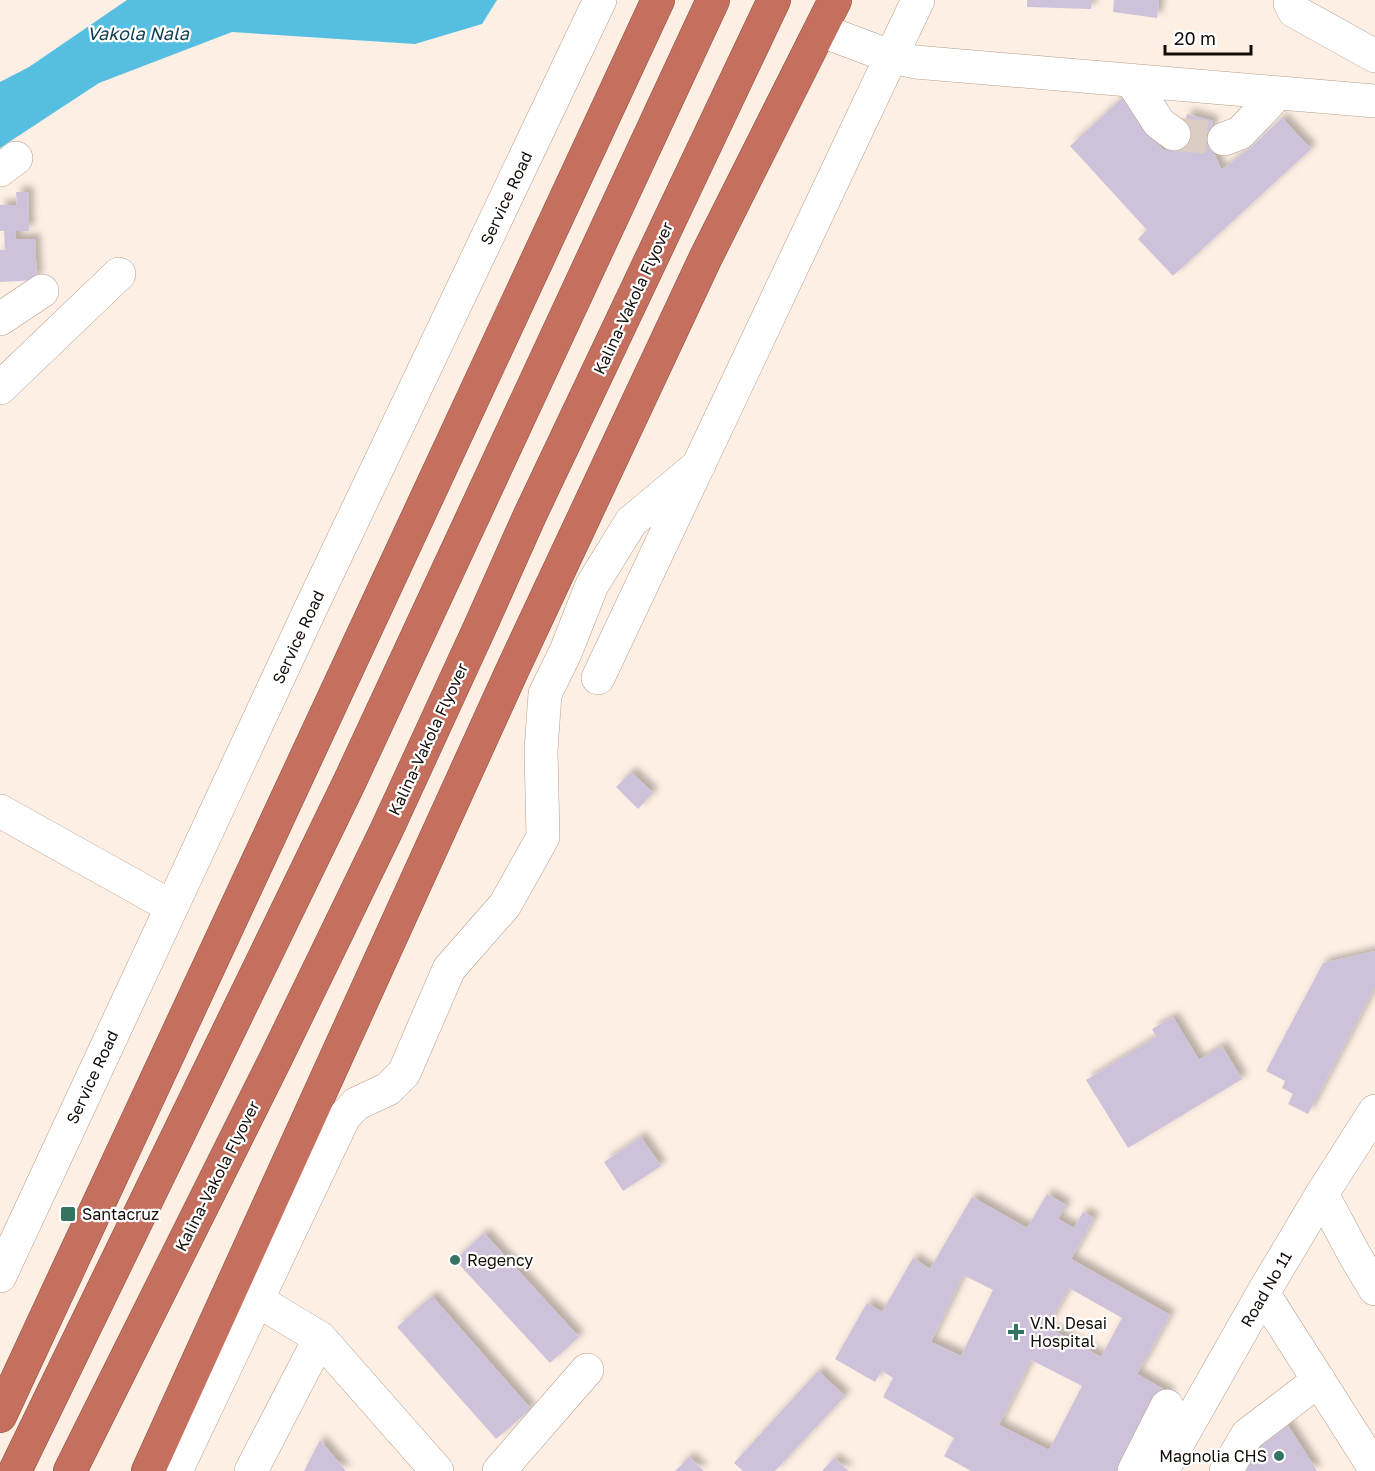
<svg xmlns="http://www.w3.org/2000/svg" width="1375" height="1471" viewBox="0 0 1375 1471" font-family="'Golos Text',sans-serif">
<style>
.water{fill:#55bee1}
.building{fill:#cec2db;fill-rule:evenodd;filter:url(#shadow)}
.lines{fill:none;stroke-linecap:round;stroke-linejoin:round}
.minor-tunnel{stroke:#dbcdc3;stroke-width:33;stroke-dasharray:33 16;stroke-linecap:butt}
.minor-casing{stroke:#b59d8c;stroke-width:34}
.highway-casing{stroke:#874d40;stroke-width:34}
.minor{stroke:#fff;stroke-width:33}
.highway{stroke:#c5705e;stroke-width:33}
.poi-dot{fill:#347362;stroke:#fff;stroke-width:2}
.labels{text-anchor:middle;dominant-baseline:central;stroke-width:4.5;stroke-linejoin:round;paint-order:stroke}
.street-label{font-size:16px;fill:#150c07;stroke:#fff}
.poi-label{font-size:16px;fill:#150c07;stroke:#fff;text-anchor:start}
.water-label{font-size:18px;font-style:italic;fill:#103f4e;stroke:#fff}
</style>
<defs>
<filter id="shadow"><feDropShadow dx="5.5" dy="-5.5" stdDeviation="3" flood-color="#0004"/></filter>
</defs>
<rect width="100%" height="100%" fill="#feefe4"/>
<path class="water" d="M127,0h370l-15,24 -67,20 -183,-12 -133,51 -99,65v-66l29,-15z"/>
<path class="building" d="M1027,0h65l-1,9 -64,-2z
M1114,0h45l-2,18 -44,-6z
M1122,98l42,53 17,-13 6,-24 26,7 -4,18 12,31 28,-21 33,-31 29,31 -138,127 -35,-37 9,-9 -77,-84z
M16,192h12l1,39h-14l1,8h19l2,41 -37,2v-32h5l-1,-19h-4v-26h17z
M631,772l22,21 -15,16 -22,-22z
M1375,951v36l-67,127 -20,-10 5,-10 -11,-6 3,-7 -19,-10 57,-108z
M1173,1017l26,43 23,-14 20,33 -114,69 -42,-68 70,-43 -4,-8z
M641,1137l20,29 -38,25 -19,-29z
M1047,1194l19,11 -8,14 16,9 9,-16 11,6 -23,41 99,56 -33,59 33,19 -45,78h-154l-27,-15 10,-18 -71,-41 10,-19 -11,-7 -7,11 -40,-23 32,-56 15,9 31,-54 17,11 42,-72 55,31zM963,1275l30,15 -32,66 -30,-14zM1069,1288l53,30 -21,39 -54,-30zM1031,1360l51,26 -33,64 -50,-25z
M484,1233l95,104 -29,26 -95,-103z
M432,1296l99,113 -35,30 -99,-112z
M818,1371l27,25 -70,75h-32l-9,-8z
M1285,1421l32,50h-72l13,-31z
M320,1440l26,31h-42z
M689,1457l15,14h-29z
M834,1458l15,13h-27z"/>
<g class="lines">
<path class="minor-tunnel" d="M1174,134l50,5"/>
<g class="minor-casing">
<path id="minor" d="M1290,0v3l4,8 81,45
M820,30l72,27 23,5 460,39
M1131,80l28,43 15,11
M1224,139l16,-6 38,-40
M0,170l16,-12
M0,319l42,-28
M0,388l119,-114
M598,678l320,-678
M0,811l172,96
M1322,1194l32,60 21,35
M0,1276l308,-662 292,-614
M1263,1293l112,176
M257,1300l63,38 117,133
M176,1471l168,-354 12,-13 32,-15 16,-16 45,-104 56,-64 38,-68 -2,-87 4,-56 21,-43 26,-66 39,-63 68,-57
M251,1471l69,-133
M499,1471l88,-101
M1134,1471l33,-65
M1162,1471l101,-178 59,-99 53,-83
M1226,1471l21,-36 72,-55"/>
</g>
<g class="highway-casing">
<path id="highway" d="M0,1416l658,-1416
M15,1471l334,-688 364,-783
M70,1471l206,-413 111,-229 93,-202 50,-112 244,-515
M148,1471l363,-798 194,-414 130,-259"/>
</g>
<use href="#minor" class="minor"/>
<use href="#highway" class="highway"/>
</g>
<g class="poi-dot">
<rect x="60" y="1206" width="16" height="16" rx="3"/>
<circle cx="455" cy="1260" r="6"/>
<path d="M1013 1323h6v6h6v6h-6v6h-6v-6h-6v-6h6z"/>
<circle cx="1279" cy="1456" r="6"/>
</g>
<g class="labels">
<g class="street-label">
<text transform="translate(506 198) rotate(-65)">Service Road</text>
<text transform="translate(633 298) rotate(-65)">Kalina-Vakola Flyover</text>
<text transform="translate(298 637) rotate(-65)">Service Road</text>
<text transform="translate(428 739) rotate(-65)">Kalina-Vakola Flyover</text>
<text transform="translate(92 1077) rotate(-65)">Service Road</text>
<text transform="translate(217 1176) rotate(-63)">Kalina-Vakola Flyover</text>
<text transform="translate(1266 1289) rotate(-60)">Road No 11</text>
</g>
<g class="poi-label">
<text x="82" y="1214">Santacruz</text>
<text x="467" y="1260">Regency</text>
<text x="1030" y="1323">V.N. Desai<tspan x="1030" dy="18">Hospital</tspan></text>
<text x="1267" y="1456" text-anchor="end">Magnolia CHS</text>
</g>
<g class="water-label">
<text x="138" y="33">Vakola Nala</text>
</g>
</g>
<path d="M1165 45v9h86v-9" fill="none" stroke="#150c07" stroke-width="3"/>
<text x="1174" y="45" font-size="18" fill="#150c07" stroke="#ffffff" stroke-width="4.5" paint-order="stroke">20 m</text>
</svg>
